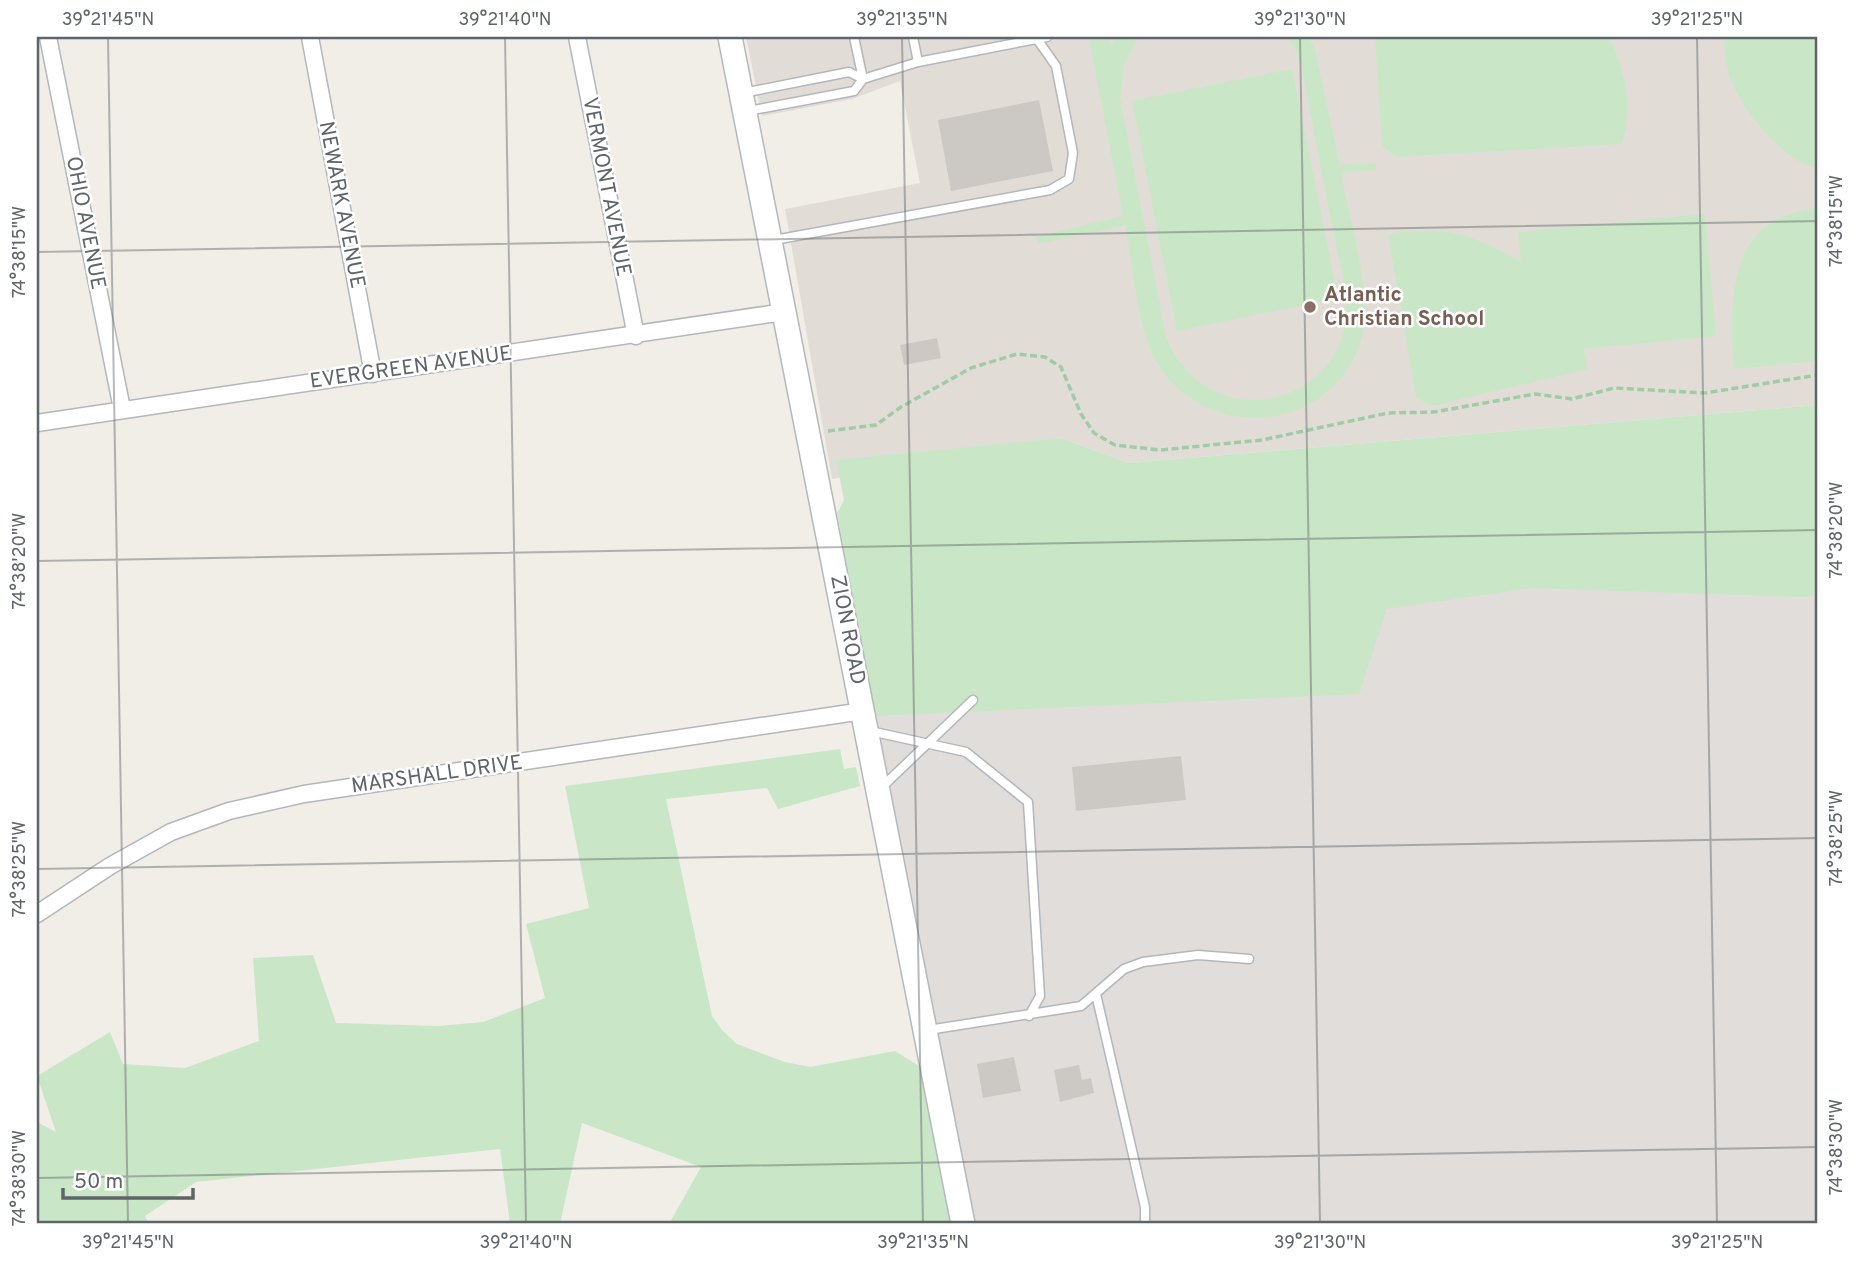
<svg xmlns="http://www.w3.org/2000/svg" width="1855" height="1261" viewBox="0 0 1855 1261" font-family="Overpass,sans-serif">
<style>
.industrial{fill:#e0ddda}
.education{fill:#e1ddd6}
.green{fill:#c9e7c6}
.building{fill:#ccc9c5}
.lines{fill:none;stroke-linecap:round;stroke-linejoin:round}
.lane-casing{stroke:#b3b6ba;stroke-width:11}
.street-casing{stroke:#b3b6ba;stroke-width:19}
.secondary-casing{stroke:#b4b8bc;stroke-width:26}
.path{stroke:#a0cba8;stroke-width:3.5;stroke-dasharray:7 3.5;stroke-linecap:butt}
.lane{stroke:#fff;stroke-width:8}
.street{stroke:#fff;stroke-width:16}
.secondary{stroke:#fff;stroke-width:23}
.ticks{fill:none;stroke:#5f6468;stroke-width:2;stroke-opacity:0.45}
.education-dot{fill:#8d6e63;stroke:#fff;stroke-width:2.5}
.labels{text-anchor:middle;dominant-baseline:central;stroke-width:5;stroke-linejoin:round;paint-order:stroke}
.street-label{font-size:21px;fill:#5f6468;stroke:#fff}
.education-label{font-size:21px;font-weight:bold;fill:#785e54;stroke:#fff;text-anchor:start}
.neatline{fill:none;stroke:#5f6468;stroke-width:2.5}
.ticks-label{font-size:18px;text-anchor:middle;fill:#5f6468}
</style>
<rect width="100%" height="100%" fill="#f1eee8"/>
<path class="industrial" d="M1818,499v725h-850l-105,-573z"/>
<path class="education" d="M746,37h1072v368l-689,58 -68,-25 -229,41 -47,-270 135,-26 -20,-102 -48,18 -90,17z"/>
<path class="green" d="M1108,37l2,10 6,-10h22l-14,28 -4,33 46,239c12,32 40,57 74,62 48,7 97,-24 105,-75 5,-28 -6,-61 -11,-89 -11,-54 -21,-108 -31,-162l-7,-23 -9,-13h22l6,13 25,115 36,-2v7l-35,3c8,43 30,116 22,158 -19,97 -148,117 -202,38 -25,-36 -27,-102 -36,-144l-87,19 -2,-7 87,-21 -34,-177z
M1375,37h234c17,34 24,70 13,107l-226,13 -14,-11z
M1724,37h94v131c-33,-4 -76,-58 -87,-88 -5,-14 -7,-29 -7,-43z
M1292,69l46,229 -161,33 -45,-230z
M1818,207v154l-84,8c-4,-46 -7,-119 37,-147 12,-7 33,-12 47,-15z
M1705,214l11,122 -132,13 4,20 -151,36h-9l-12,-8 -28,-163c60,-9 81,-1 133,28l-3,-30z
M1818,405v189l-12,3 -275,-9 -144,21 -28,85 -483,22 -39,-203 7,-13 -8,-40 225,-22 68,25z
M840,749l4,20 12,-2 4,19 -82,23 -11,-21 -101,11 46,217 10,14 15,14 48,18 25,5 85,-16 24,15 31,158h-281l32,-57 -119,-44 -22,101h-50l-10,-75 -304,33 -51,34 4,8h-112v-102l19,10 -19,-56 73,-44 13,32 62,4 74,-27 -6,-83 60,-3 23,68 102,3 45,-4 62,-24 -19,-74 63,-16 -24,-122z"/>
<path class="building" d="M1039,100l14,71 -102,20 -13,-71z
M937,338l4,20 -37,7 -4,-20z
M1181,756l5,44 -110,11 -4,-44z
M1014,1057l7,34 -38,7 -6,-34z
M1079,1065l3,15 9,-2 3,15 -34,9 -6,-32z"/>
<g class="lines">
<g class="lane-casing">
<path id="lane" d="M854,37l9,42
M913,37l5,25
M743,93l106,-21 14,7
M748,111l106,-20 9,-12 55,-17 129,-25
M774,240l276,-50 19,-11 4,-26 -17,-87 -19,-27
M870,731l96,21 62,50 12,194 -11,20
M881,788l92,-88
M1096,994l49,213v17
M928,1030l153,-24 43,-37 19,-7 55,-7 51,4"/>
</g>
<g class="street-casing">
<path id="street" d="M48,37l74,372
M310,37l63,337
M577,37l59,299
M37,423l747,-111
M37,914l73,-48 61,-34 58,-21 75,-17 559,-83"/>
</g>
<g class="secondary-casing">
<path id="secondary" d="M730,37l233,1187"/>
</g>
<path class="path" d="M828,431l48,-6 25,-18 70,-39 46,-14 28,3 16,10 20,47 13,19 21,12 45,5 102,-10 126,-27 46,-1 101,-18 37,5 42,-11 91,5 113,-18"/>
<use href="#lane" class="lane"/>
<use href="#street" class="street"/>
<use href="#secondary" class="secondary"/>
</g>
<path class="ticks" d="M108,37l20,1187M505,37l21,1187M902,37l21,1187M1300,37l20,1187M1697,37l20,1187M37,252l1781,-31M37,561l1781,-31M37,869l1781,-31M37,1178l1781,-31"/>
<circle class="education-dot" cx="1310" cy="307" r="7"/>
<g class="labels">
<g class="street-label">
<text transform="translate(606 187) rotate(79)">VERMONT AVENUE</text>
<text transform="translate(341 205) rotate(79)">NEWARK AVENUE</text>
<text transform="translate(85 223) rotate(79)">OHIO AVENUE</text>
<text transform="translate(411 368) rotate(-8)">EVERGREEN AVENUE</text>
<text transform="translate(847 630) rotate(79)">ZION ROAD</text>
<text transform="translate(437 775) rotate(-8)">MARSHALL DRIVE</text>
</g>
<g class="education-label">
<text x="1324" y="295">Atlantic<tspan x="1324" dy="24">Christian School</tspan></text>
</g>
</g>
<rect width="1855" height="1261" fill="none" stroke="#ffffff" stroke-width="77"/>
<path d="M63 1188v10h130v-10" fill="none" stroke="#5f6468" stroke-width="3.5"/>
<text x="74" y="1188" font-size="21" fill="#5f6468" stroke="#ffffff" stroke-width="5" paint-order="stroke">50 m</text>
<rect x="38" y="38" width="1778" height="1184" class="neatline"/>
<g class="ticks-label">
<text x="108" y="25">39°21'45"N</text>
<text x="505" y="25">39°21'40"N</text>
<text x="902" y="25">39°21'35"N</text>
<text x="1300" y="25">39°21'30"N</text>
<text x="1697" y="25">39°21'25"N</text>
<text transform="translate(1836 221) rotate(-90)" y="6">74°38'15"W</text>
<text transform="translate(19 252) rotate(-90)" y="6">74°38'15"W</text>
<text transform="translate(1836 530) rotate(-90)" y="6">74°38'20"W</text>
<text transform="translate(19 561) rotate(-90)" y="6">74°38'20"W</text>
<text transform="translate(1836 838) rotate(-90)" y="6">74°38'25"W</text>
<text transform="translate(19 869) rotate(-90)" y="6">74°38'25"W</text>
<text transform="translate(1836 1147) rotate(-90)" y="6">74°38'30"W</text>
<text transform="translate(19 1178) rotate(-90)" y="6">74°38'30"W</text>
<text x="128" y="1248">39°21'45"N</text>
<text x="526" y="1248">39°21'40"N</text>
<text x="923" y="1248">39°21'35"N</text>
<text x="1320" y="1248">39°21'30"N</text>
<text x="1717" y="1248">39°21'25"N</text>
</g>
</svg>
